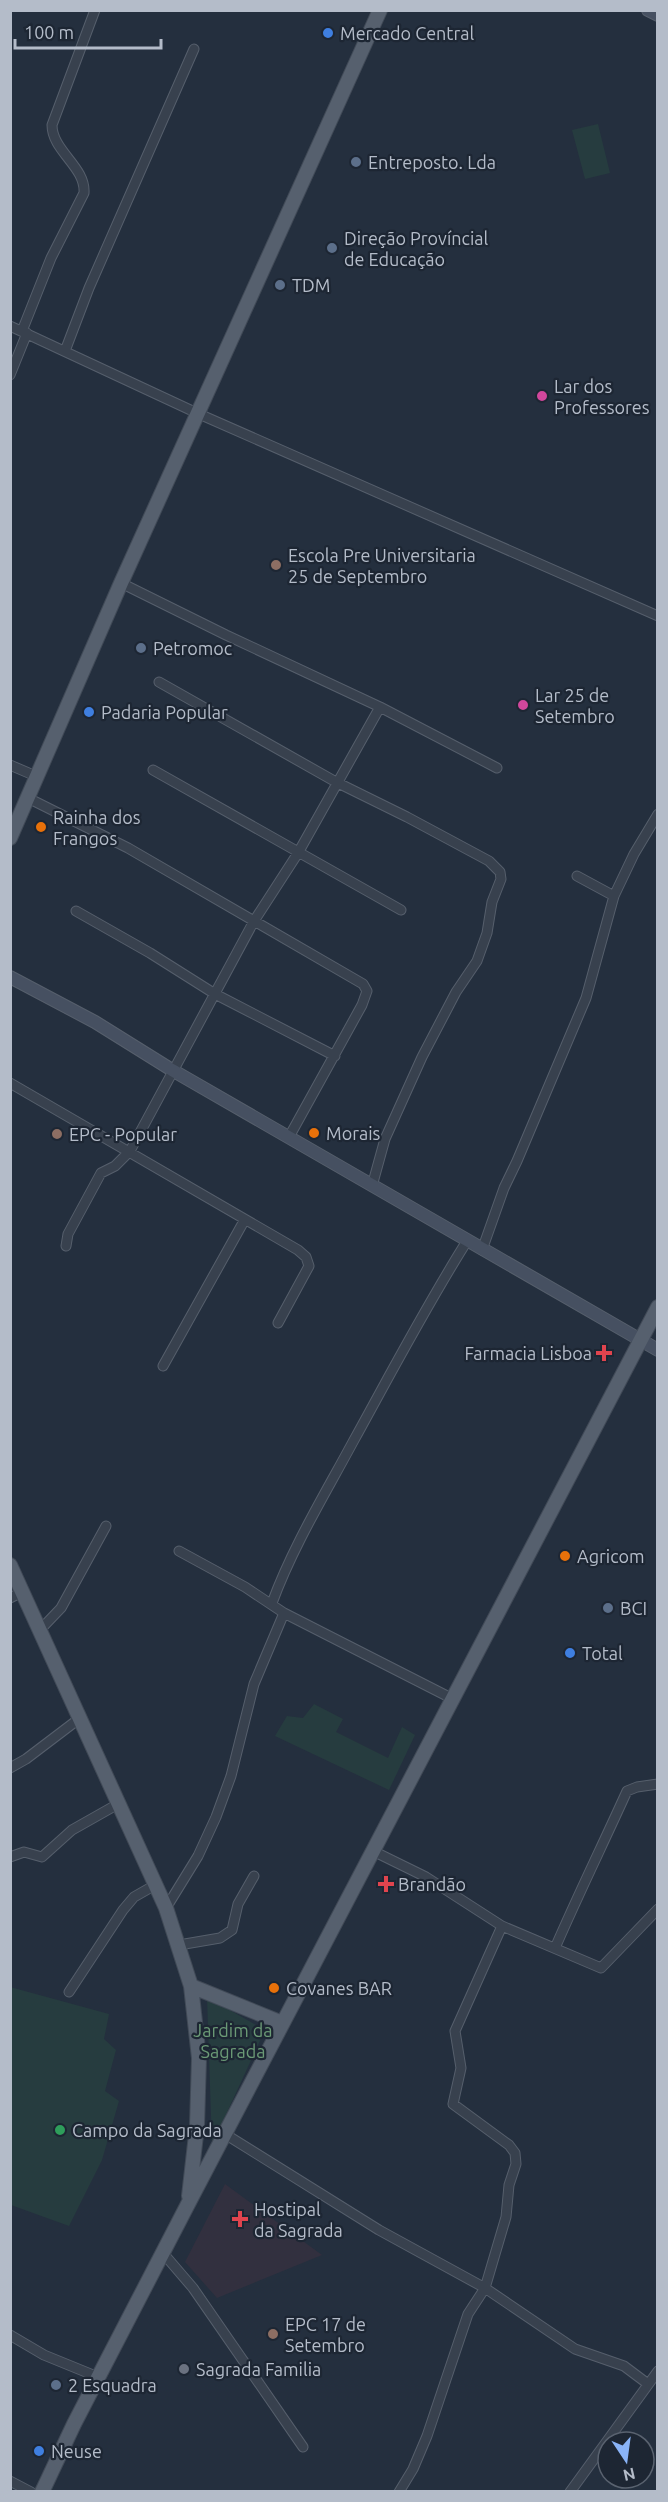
<svg xmlns="http://www.w3.org/2000/svg" width="668" height="2502" viewBox="0 0 668 2502" font-family="Ubuntu,sans-serif">
<style>
.medical{fill:#32303f}
.green{fill:#263c3f}
.lines{fill:none;stroke-linecap:round;stroke-linejoin:round}
.street-casing{stroke:#565f6c;stroke-width:11}
.secondary-casing{stroke:#565f6c;stroke-width:14}
.primary-casing{stroke:#414a57;stroke-width:16}
.street{stroke:#38414e;stroke-width:9}
.secondary{stroke:#465061;stroke-width:12}
.primary{stroke:#56606e;stroke-width:14}
.shop-dot{fill:#3f7fe0;stroke:#1d2633;stroke-width:2}
.service-dot{fill:#5c6f8a;stroke:#1d2633;stroke-width:2}
.hotel-dot{fill:#d1479c;stroke:#1d2633;stroke-width:2}
.education-dot{fill:#8d6e63;stroke:#1d2633;stroke-width:2}
.food-dot{fill:#e8710a;stroke:#1d2633;stroke-width:2}
.health-dot{fill:#e0444e;stroke:#1d2633;stroke-width:2}
.leisure-dot{fill:#2e9e5b;stroke:#1d2633;stroke-width:2}
.worship-dot{fill:#6b7280;stroke:#1d2633;stroke-width:2}
.labels{text-anchor:middle;dominant-baseline:central;stroke-width:4.5;stroke-linejoin:round;paint-order:stroke}
.poi-label{font-size:18px;fill:#b4bcc9;stroke:#1d2633;text-anchor:start}
.park-label{font-size:18px;fill:#6b9a76;stroke:#1d2633}
</style>
<rect width="100%" height="100%" fill="#242f3e"/>
<path class="medical" d="M225,2184l97,71 -105,43 -32,-36z"/>
<path class="green" d="M598,124l12,49 -25,6 -13,-49z
M314,1704l29,15 -7,13 52,26 14,-31 13,8 -26,55 -114,-54 12,-20 16,2z
M10,1987l99,27 -5,25 12,11 -11,41 14,10 -17,59 -33,66 -58,-21z
M207,1997l58,33 -53,115z"/>
<g class="lines">
<g class="street-casing">
<path id="street" d="M10,326l189,88 459,202
M22,331l29,-73 33,-65c2,-26 -32,-42 -32,-68l43,-115
M65,351l24,-63 105,-239
M10,375l17,-42
M159,682l177,100 71,35 82,44 11,11 1,7 -9,23 -5,31 -10,28 -21,31 -34,65 -37,82 -13,47
M380,707l117,61
M10,765l28,12
M153,770l248,140
M28,798l100,50 235,136 4,7 -5,14 -73,132
M577,876l37,20
M76,911l74,42 65,41 120,62
M10,1083l288,167 8,7 3,9 -31,57
M66,1246l2,-12 33,-61 14,-7 15,-15 124,-230 44,-68 82,-146 -154,-72 -105,-52
M482,1250l22,-62 13,-27 69,-163 28,-102 20,-42 24,-40
M163,1366l81,-145
M179,1551l66,36 39,26 167,85
M10,1598l12,-6
M272,1603c21,-57 53,-109 82,-163 37,-67 72,-134 113,-199
M39,1631l22,-23 45,-82
M10,1768l16,-9 54,-41
M373,1851l53,26 76,49
M10,1857l14,-5 18,5 30,-27 46,-26
M166,1908l32,-52 18,-39 15,-41 23,-92 30,-71
M179,1945l41,-7 12,-8 6,-26 16,-28
M555,1948c23,-53 48,-104 72,-157l10,-4 21,-3
M69,1992l54,-82 11,-13 21,-12
M225,2134l154,96 106,58 90,61 49,17 24,18
M163,2253l30,35 110,159
M10,2335l34,20 54,22
M10,2481l21,11
M399,2492l14,-23 14,-33 41,-122 17,-26 21,-71 3,-32 7,-21 -1,-11 -6,-8 -56,-41 8,-36 -6,-37 47,-105 99,42 57,-59
M570,2492l88,-121"/>
</g>
<g class="secondary-casing">
<path id="secondary" d="M648,10l10,5
M10,977l85,45 77,48 486,280"/>
</g>
<g class="primary-casing">
<path id="primary" d="M10,838l111,-255 259,-573
M10,1565l156,343 25,78 8,72 -2,68 -8,70
M191,1986l91,37
M42,2492l32,-68 114,-220 470,-897"/>
</g>
<use href="#street" class="street"/>
<use href="#secondary" class="secondary"/>
<use href="#primary" class="primary"/>
</g>
<g class="shop-dot">
<circle cx="328" cy="33" r="6"/>
<circle cx="89" cy="712" r="6"/>
<circle cx="570" cy="1653" r="6"/>
<circle cx="39" cy="2451" r="6"/>
</g>
<g class="service-dot">
<circle cx="356" cy="162" r="6"/>
<circle cx="332" cy="248" r="6"/>
<circle cx="280" cy="285" r="6"/>
<circle cx="141" cy="648" r="6"/>
<circle cx="608" cy="1608" r="6"/>
<circle cx="56" cy="2385" r="6"/>
</g>
<g class="hotel-dot">
<circle cx="542" cy="396" r="6"/>
<circle cx="523" cy="705" r="6"/>
</g>
<g class="education-dot">
<circle cx="276" cy="565" r="6"/>
<circle cx="57" cy="1134" r="6"/>
<circle cx="273" cy="2334" r="6"/>
</g>
<g class="food-dot">
<circle cx="41" cy="827" r="6"/>
<circle cx="314" cy="1133" r="6"/>
<circle cx="565" cy="1556" r="6"/>
<circle cx="274" cy="1988" r="6"/>
</g>
<g class="health-dot">
<path d="M601 1344h6v6h6v6h-6v6h-6v-6h-6v-6h6z"/>
<path d="M383 1875h6v6h6v6h-6v6h-6v-6h-6v-6h6z"/>
<path d="M237 2210h6v6h6v6h-6v6h-6v-6h-6v-6h6z"/>
</g>
<circle class="leisure-dot" cx="60" cy="2130" r="6"/>
<circle class="worship-dot" cx="184" cy="2369" r="6"/>
<g class="labels">
<g class="poi-label">
<text x="340" y="33">Mercado Central</text>
<text x="368" y="162">Entreposto. Lda</text>
<text x="344" y="238">Direção Províncial<tspan x="344" dy="21">de Educação</tspan></text>
<text x="292" y="285">TDM</text>
<text x="554" y="386">Lar dos<tspan x="554" dy="21">Professores</tspan></text>
<text x="288" y="555">Escola Pre Universitaria<tspan x="288" dy="21">25 de Septembro</tspan></text>
<text x="153" y="648">Petromoc</text>
<text x="535" y="695">Lar 25 de<tspan x="535" dy="21">Setembro</tspan></text>
<text x="101" y="712">Padaria Popular</text>
<text x="53" y="817">Rainha dos<tspan x="53" dy="21">Frangos</tspan></text>
<text x="326" y="1133">Morais</text>
<text x="69" y="1134">EPC - Popular</text>
<text x="592" y="1353" text-anchor="end">Farmacia Lisboa</text>
<text x="577" y="1556">Agricom</text>
<text x="620" y="1608">BCI</text>
<text x="582" y="1653">Total</text>
<text x="398" y="1884">Brandão</text>
<text x="286" y="1988">Covanes BAR</text>
<text x="72" y="2130">Campo da Sagrada</text>
<text x="254" y="2209">Hostipal<tspan x="254" dy="21">da Sagrada</tspan></text>
<text x="285" y="2324">EPC 17 de<tspan x="285" dy="21">Setembro</tspan></text>
<text x="196" y="2369">Sagrada Familia</text>
<text x="68" y="2385">2 Esquadra</text>
<text x="51" y="2451">Neuse</text>
</g>
<g class="park-label">
<text x="233" y="2030">Jardim da<tspan x="233" dy="21">Sagrada</tspan></text>
</g>
</g>
<rect width="668" height="2502" fill="none" stroke="#b4bcc9" stroke-width="24"/>
<g transform="translate(626 2460) rotate(167)"><circle r="28" fill="#1d2633" stroke="#59626f" stroke-width="1.5"/>
<path d="M0-4.5L10 22L0 15L-10 22Z" fill="#8ab4f8"/>
<text y="-9" font-size="16" font-weight="bold" text-anchor="middle" fill="#b4bcc9">N</text>
</g>
<path d="M15 39v9h146v-9" fill="none" stroke="#b4bcc9" stroke-width="3"/>
<text x="24" y="39" font-size="18" fill="#b4bcc9" stroke="#1d2633" stroke-width="4.5" paint-order="stroke">100 m</text>
</svg>
